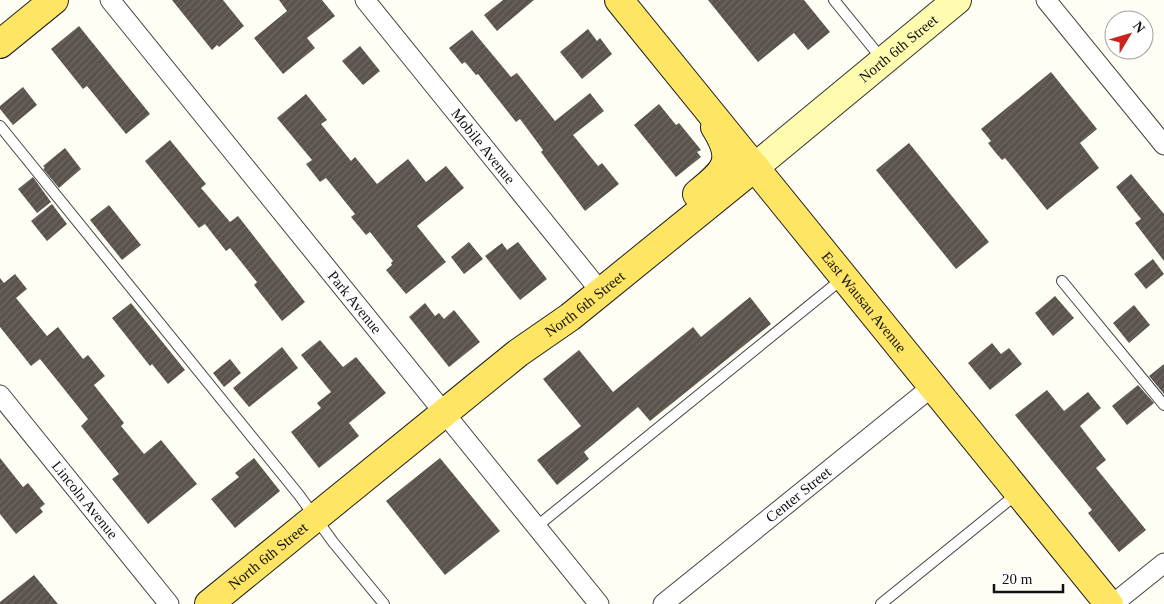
<svg xmlns="http://www.w3.org/2000/svg" width="1164" height="604" viewBox="0 0 1164 604" font-family="'Times New Roman',serif">
<style>
.building{fill:url(#building-hatch)}
.lines{fill:none;stroke-linecap:round;stroke-linejoin:round}
.service-casing{stroke:#444;stroke-width:12}
.minor-casing{stroke:#444;stroke-width:21}
.secondary-casing{stroke:#333;stroke-width:30}
.primary-casing{stroke:#222;stroke-width:30}
.service{stroke:#fff;stroke-width:10}
.minor{stroke:#fff;stroke-width:19}
.secondary{stroke:#fffcaf;stroke-width:28}
.primary{stroke:#ffe564;stroke-width:28}
.labels{text-anchor:middle;dominant-baseline:central;stroke-width:5;stroke-linejoin:round;paint-order:stroke}
.street-label{font-size:15px;fill:#111;stroke:#fff}
</style>
<defs>
<pattern id="building-hatch" width="6" height="6" patternUnits="userSpaceOnUse" patternTransform="scale(1.25)"><rect width="6" height="6" fill="#5a534c"/><path d="M-1 1l2-2M0 6l6-6M5 7l2-2" fill="none" stroke="#6d6762"/></pattern>
</defs>
<rect width="100%" height="100%" fill="#fffef4"/>
<path class="building" d="M172,0h51l21,26 -25,21 -2,-2 -5,5z
M279,0h43l13,16 -28,22 8,10 -32,26 -29,-36 33,-27z
M503,0h31l-37,31 -13,-16z
M708,0h96l26,32 -22,18 -14,-17 -36,29z
M79,26l71,88 -24,20 -39,-48 -4,3 -32,-40z
M588,29l9,12 3,-3 12,16 -30,25 -22,-27z
M472,30l39,47 6,-4 38,48 35,-28 14,18 -31,24 25,31 4,-3 17,21 -34,27 -44,-59 2,-2 -23,-31 -4,3 -38,-48 -2,1 -11,-13 -3,2 -13,-16z
M360,46l20,25 -17,14 -21,-24z
M1051,72l46,57 -17,14 19,25 -52,42 -42,-52 -3,2 -7,-8 -7,-9 3,-2 -10,-12z
M23,87l14,18 -24,20 -13,-16v-3z
M306,94l21,26 -6,4 30,37 4,-4 22,27 31,-25 18,23 20,-16 18,22 -47,38 29,36 -40,32 -20,-24 6,-5 -1,-2 2,-2 -23,-29 -4,3 -15,-18 4,-3 -29,-36 -6,4 -14,-18 6,-4 -35,-42z
M659,104l17,21 3,-2 22,27 -4,2 4,5 -25,20 -42,-52z
M170,140l36,44 -5,4 29,34 8,-6 67,86 -23,19 -28,-36 3,-3 -27,-34 -4,3 -21,-27 -6,4 -54,-67z
M909,143l80,99 -33,27 -80,-99z
M65,148l16,21 -22,19 -16,-19 2,-1 -2,-2z
M1131,174l33,40v47l-29,-38 6,-4 -25,-32z
M33,177l18,25 -14,11 -19,-24z
M52,204l15,20 -20,17 -16,-20z
M109,205l32,40 -19,15 -32,-40z
M469,242l14,17 -19,15 -13,-17z
M518,242l29,37 -27,21 -35,-44 17,-13 5,7z
M1153,259l11,15 -18,15 -12,-15z
M15,274l12,15 -11,9 31,38 11,-9 25,32 5,-4 17,21 -11,9 30,38 -3,3 23,28 17,-14 36,44 -49,40 -36,-45 7,-5 -38,-48 7,-7 -48,-60 -9,7 -31,-39v-49l4,5z
M1055,296l19,22 -21,18 -18,-23z
M750,297l21,27 -121,97 -12,-14 -54,45 5,7 -32,26 -20,-25 44,-34 -38,-47 36,-29 34,42 80,-65 8,10z
M131,303l54,67 -17,14 -16,-20 -2,2 -38,-48z
M425,303l10,13 4,-3 5,6 10,-9 26,32 -31,25 -40,-50z
M1134,305l16,20 -21,18 -16,-20z
M320,340l23,27 13,-10 30,36 -37,30 10,13 -40,32 -28,-36 30,-24 -4,-5 14,-11 -30,-37z
M992,343l9,11 8,-6 13,16 -32,26 -22,-27z
M282,347l16,21 -49,39 -16,-19z
M230,359l11,14 -17,14 -11,-14z
M1164,364v30l-15,-18z
M1138,385l16,18 -27,22 -15,-19z
M1047,390l17,21 24,-19 13,16 -21,18 26,34 -10,8 50,62 -27,22 -31,-39 4,-3 -77,-95z
M0,458l23,29 5,-4 17,21 -5,4 3,4 -27,22 -16,-20z
M254,458l26,33 -45,37 -24,-29 28,-22 -4,-4z
M440,458l60,73 -55,44 -59,-74z
M34,575l24,29h-58v-2z"/>
<g class="lines">
<g class="service-casing">
<path id="service" d="M834,0l48,59
M0,126l299,369 34,47 51,62
M1062,281l102,124
M536,527l306,-248
M881,604l137,-111"/>
</g>
<g class="minor-casing">
<g id="minor">
<path id="s1" d="M110,0l489,604"/>
<path id="s2" d="M365,0l236,292"/>
<path d="M1046,0l118,145"/>
<path id="s3" d="M0,395l169,209"/>
<path id="s4" d="M663,604l270,-218"/>
<path d="M1113,604l51,-41"/>
</g>
</g>
<g class="secondary-casing">
<g id="secondary">
<path id="s5" d="M755,167l202,-167"/>
</g>
</g>
<g class="primary-casing">
<g id="primary">
<path id="s6" d="M619,0l490,604"/>
<path d="M0,44l54,-44"/>
<path d="M697,194c28,-23 40,-32 18,-67"/>
<path id="s7" d="M209,604l309,-251 52,-36 185,-150"/>
</g>
</g>
<use href="#service" class="service"/>
<use href="#minor" class="minor"/>
<use href="#secondary" class="secondary"/>
<use href="#primary" class="primary"/>
</g>
<g class="labels">
<g class="street-label">
<text stroke="none"><textPath href="#s5" startOffset="186">North 6th Street</textPath></text>
<text stroke="none"><textPath href="#s2" startOffset="188">Mobile Avenue</textPath></text>
<text stroke="none"><textPath href="#s1" startOffset="389">Park Avenue</textPath></text>
<text stroke="none"><textPath href="#s6" startOffset="389">East Wausau Avenue</textPath></text>
<text stroke="none"><textPath href="#s7" startOffset="481">North 6th Street</textPath></text>
<text stroke="none"><textPath href="#s4" startOffset="174">Center Street</textPath></text>
<text stroke="none"><textPath href="#s3" startOffset="135">Lincoln Avenue</textPath></text>
<text stroke="none"><textPath href="#s7" startOffset="76">North 6th Street</textPath></text>
</g>
</g>
<g transform="translate(1129 35) rotate(52)"><circle r="24" fill="#ffffff" stroke="#a0a0a0"/>
<path d="M0-4L9 19L0 12L-9 19Z" fill="#cb231e"/>
<text y="-8" font-size="14" font-weight="bold" text-anchor="middle" fill="#111111">N</text>
</g>
<path d="M994 584v8h69v-8" fill="none" stroke="#111111" stroke-width="2.5"/>
<text x="1002" y="584" font-size="15" fill="#111111" stroke="#ffffff" stroke-width="4" paint-order="stroke">20 m</text>
</svg>
